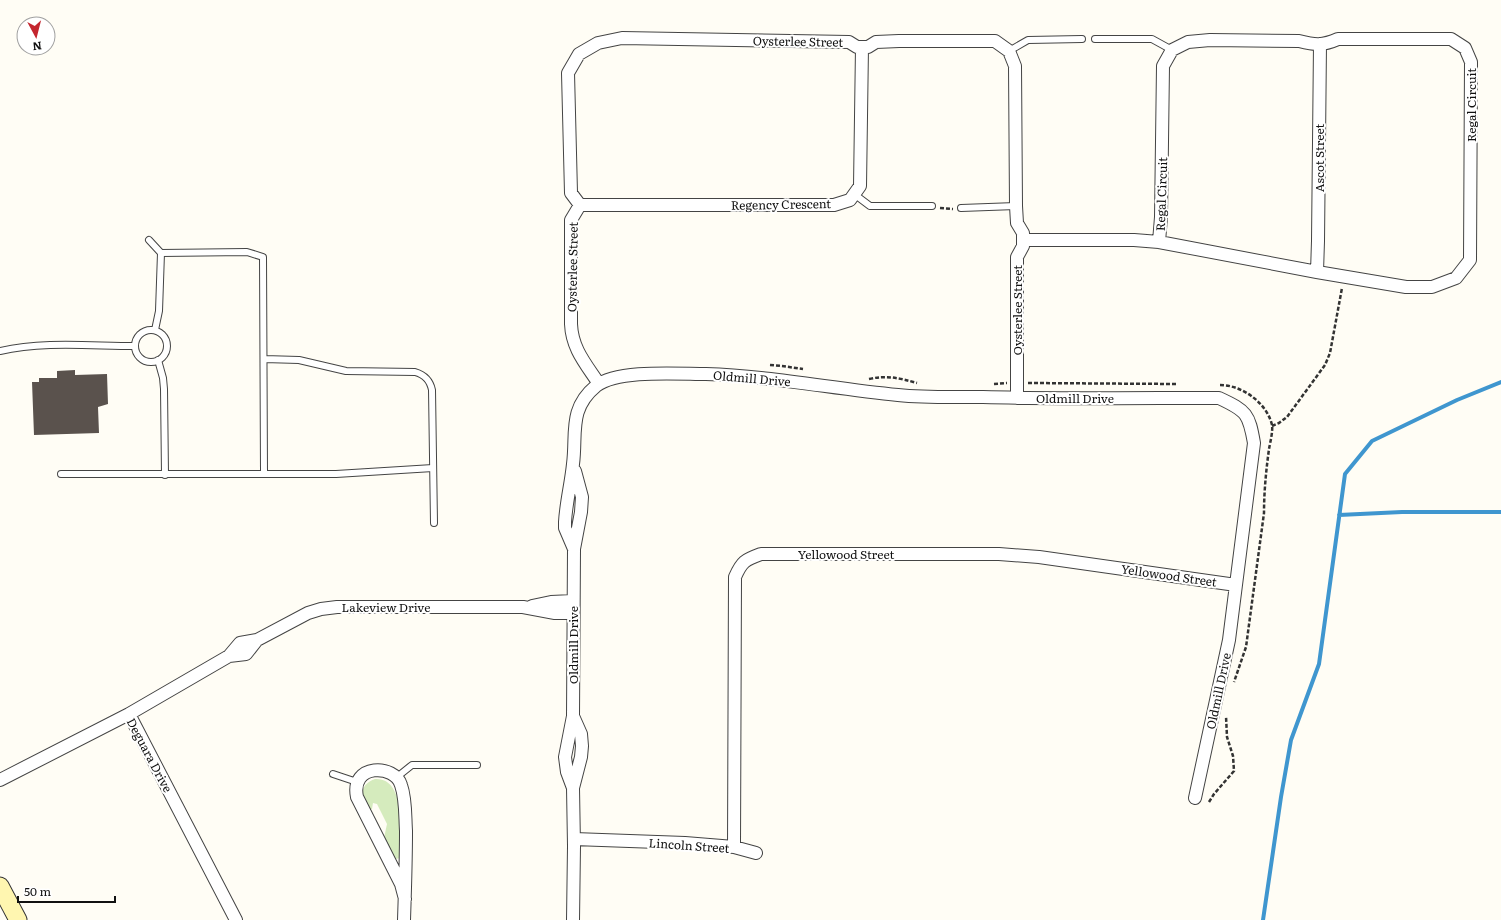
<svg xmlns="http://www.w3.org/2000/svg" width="1501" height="920" viewBox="0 0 1501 920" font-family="Literata,serif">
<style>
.green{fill:#d5ebbd}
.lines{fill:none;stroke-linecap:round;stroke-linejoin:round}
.stream{stroke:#3f96cf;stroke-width:4}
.building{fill:#5a524d}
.service-casing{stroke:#444;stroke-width:8}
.minor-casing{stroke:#444;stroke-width:14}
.secondary-casing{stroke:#333;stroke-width:19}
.path{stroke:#333;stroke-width:2.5;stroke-dasharray:4 2;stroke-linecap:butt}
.service{stroke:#fff;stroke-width:6}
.minor{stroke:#fff;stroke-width:12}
.secondary{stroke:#fff6b0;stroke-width:17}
.labels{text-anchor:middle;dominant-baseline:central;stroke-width:4;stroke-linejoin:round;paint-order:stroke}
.street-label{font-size:12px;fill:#111;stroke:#fff}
</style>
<rect width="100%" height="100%" fill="#fffdf5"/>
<path class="green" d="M375,779c32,-2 26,59 25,79l-4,1 -3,-2 -9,-19 3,-14 -10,-20 -4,-1 -1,6 -3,1c-7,-12 -12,-24 6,-31z"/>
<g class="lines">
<path class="stream" d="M1339,515l63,-3h99
M1263,920l18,-123 10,-57 28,-76 26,-190 27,-33 85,-41 44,-18"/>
</g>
<path class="building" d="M75,370v5l32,-1 1,30 -10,3 1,26 -65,2 -2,-53h7v-4h18v-7z"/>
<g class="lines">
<g class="service-casing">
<path id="service" d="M1095,39h57l20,11
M1009,51l19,-11 54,-1
M854,194l16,12h62
M961,208l55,-2
M149,240l12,13
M155,330l4,-19 2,-58 86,-1 16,5 1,217
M135 346a16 16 0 1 1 32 0a16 16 0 1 1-32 0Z
M0,351c43,-10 91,-5 135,-5
M264,359l35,1 47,11 69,1c10,3 15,8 17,18l2,133
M158,360l5,18 1,11 1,86
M61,474h275l97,-6
M333,774l24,8
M397,777l15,-12h65"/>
</g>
<g class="minor-casing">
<path id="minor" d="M580,205h254l16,-5 10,-14 2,-139
M1023,240h111l25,2 158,30 89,15h26l24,-9 14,-18 1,-198 -6,-14 -14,-9h-113c-16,7 -23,6 -39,2l-89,-1 -22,2 -16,8 -9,16 -2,151 -2,25
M1317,272l1,-31 2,-197
M599,384c-13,-20 -27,-35 -28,-60v-104l9,-15 -9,-12 -3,-120 11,-19 19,-11 24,-5 227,4 8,5h11l8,-5 23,-1h96l14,10 6,15 1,140 1,17 6,10v13l-6,11v141
M574,549l-9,-21v-6c1,-19 6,-38 8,-58 4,-30 -5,-55 23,-78 22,-17 83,-12 110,-12 65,2 128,15 192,21 28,3 57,2 85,2 79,2 158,1 236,1 28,13 30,16 35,45l-25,197 -34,158
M532,606l19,-4 22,-1
M229,656l17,-2 11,-14
M129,714l107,206
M0,780l129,-66 100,-58 11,-13 17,-3 51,-27 13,-4 16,-2h186l32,6h18
M573,788l-6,-16 -2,-15 8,-41 1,-167 7,-37 1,-15 -7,-26
M574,839l111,4 49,4 22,6
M734,847l1,-270c7,-16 10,-17 26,-23h238l40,3 197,28
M404,920c1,-30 2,-59 2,-89 -1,-15 0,-32 -5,-46 -6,-21 -51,-22 -44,12l44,87 4,15
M573,920l1,-74 -1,-58 8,-31 1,-11 -1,-12 -8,-18"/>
</g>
<g class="secondary-casing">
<path id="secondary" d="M0,886l18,34"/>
</g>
<path class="path" d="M940,208l13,1
M770,365l12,1 21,3
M869,379c18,-4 30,-1 48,4
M1028,383l149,1
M994,384l13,-1
M1220,385c22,0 47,18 52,40 1,7 -2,18 -3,24 -3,22 -5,43 -5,64l-18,134 -12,35
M1272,426l7,-3 8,-6 38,-52 5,-12 12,-65
M1209,802l5,-8 20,-23 -1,-15 -6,-19 -1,-21"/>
<use href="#service" class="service"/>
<use href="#minor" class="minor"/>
<use href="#secondary" class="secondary"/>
</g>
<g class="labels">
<g class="street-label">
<text transform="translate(798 41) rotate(1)">Oysterlee Street</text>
<text transform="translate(1471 105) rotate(-90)">Regal Circuit</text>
<text transform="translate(1319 158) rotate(-90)">Ascot Street</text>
<text transform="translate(1161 194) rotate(-88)">Regal Circuit</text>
<text transform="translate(781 204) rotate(-1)">Regency Crescent</text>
<text transform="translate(572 267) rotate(-89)">Oysterlee Street</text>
<text transform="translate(1017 310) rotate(-90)">Oysterlee Street</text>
<text transform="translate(752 378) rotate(5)">Oldmill Drive</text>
<text x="1075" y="398">Oldmill Drive</text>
<text x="846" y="554">Yellowood Street</text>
<text transform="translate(1169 575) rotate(8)">Yellowood Street</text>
<text x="386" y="607">Lakeview Drive</text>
<text transform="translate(573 645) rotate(-90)">Oldmill Drive</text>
<text transform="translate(1218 691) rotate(-78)">Oldmill Drive</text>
<text transform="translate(150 755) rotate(62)">Deguara Drive</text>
<text transform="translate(689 845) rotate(4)">Lincoln Street</text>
</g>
</g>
<g transform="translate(36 36) rotate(173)"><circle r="19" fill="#ffffff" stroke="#a0a0a0"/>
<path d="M0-3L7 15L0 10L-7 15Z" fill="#c4262e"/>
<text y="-6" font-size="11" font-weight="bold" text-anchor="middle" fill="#111111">N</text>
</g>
<path d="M18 896v6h97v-6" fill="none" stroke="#111111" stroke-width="2"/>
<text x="24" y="896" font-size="12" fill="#111111" stroke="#ffffff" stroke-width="3" paint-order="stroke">50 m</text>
</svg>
